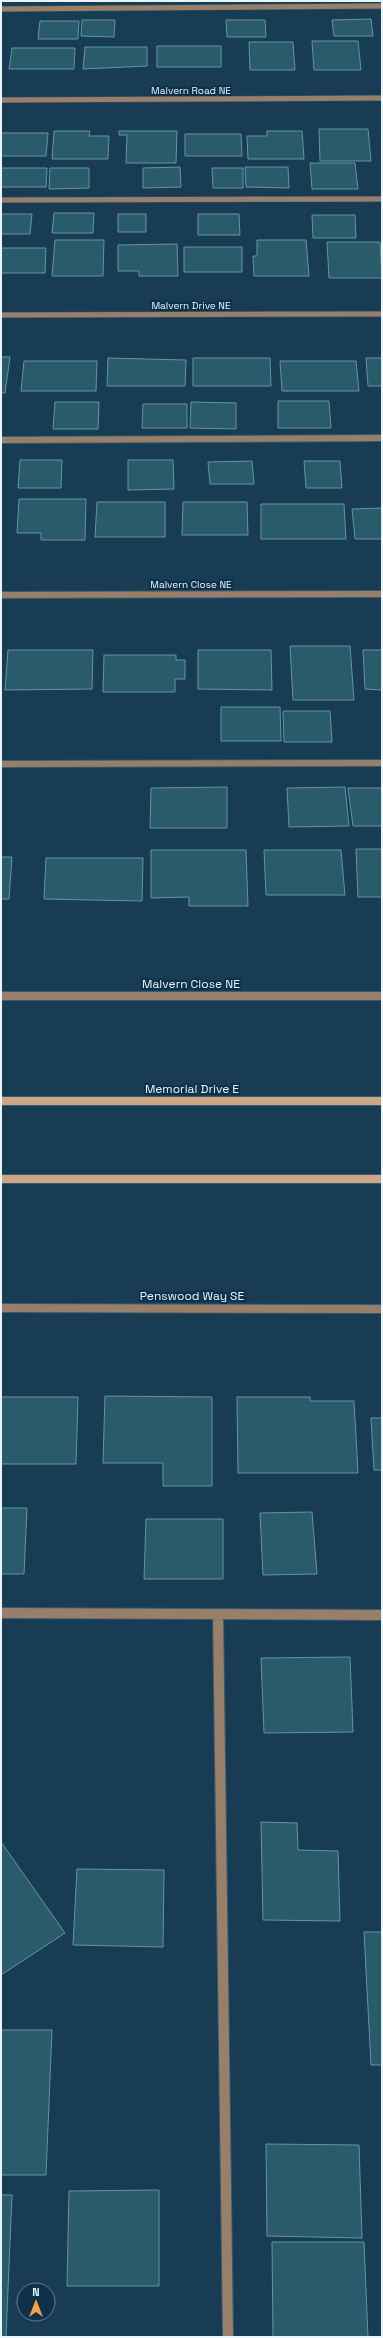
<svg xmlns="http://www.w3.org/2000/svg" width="383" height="2338" viewBox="0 0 383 2338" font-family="'Space Grotesk',sans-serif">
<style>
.building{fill:#295b6b;stroke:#6395a6}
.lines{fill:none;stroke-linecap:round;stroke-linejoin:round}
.service-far2-casing{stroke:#395a6f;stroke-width:6}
.service-far1-casing{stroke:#395a6f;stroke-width:8}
.service-casing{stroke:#395a6f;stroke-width:12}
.minor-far2-casing{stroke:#395a6f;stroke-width:6}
.minor-far1-casing{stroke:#395a6f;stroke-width:8}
.minor-casing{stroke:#395a6f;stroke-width:10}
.secondary-casing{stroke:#395a6f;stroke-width:10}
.service-far2{stroke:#987f6a;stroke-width:5}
.service-far1{stroke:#987f6a;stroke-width:6}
.service{stroke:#987f6a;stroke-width:10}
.minor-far2{stroke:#987f6a;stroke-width:5}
.minor-far1{stroke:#987f6a;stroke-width:6}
.minor{stroke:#987f6a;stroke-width:8}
.secondary{stroke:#cda685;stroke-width:8}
.labels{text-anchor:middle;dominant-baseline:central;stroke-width:4;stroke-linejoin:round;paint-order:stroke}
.far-street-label{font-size:10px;fill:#e9f5fe;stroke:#0d3149}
.street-label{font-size:12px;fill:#e9f5fe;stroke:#0d3149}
</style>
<rect width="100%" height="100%" fill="#183c54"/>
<path class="building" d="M371,19l2,17h-39l-2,-16z
M82,20h33l-1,17 -33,-1z
M226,20h39l1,17h-39z
M40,21h39l-1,18h-40z
M312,41h46l3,29h-47z
M249,42h44l2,28h-45z
M157,46h64v21h-64z
M85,47h62v19l-64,3z
M12,48h63l-1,21h-65z
M319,129h49l3,32h-51z
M54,131h36l-1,5h20l-1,23h-56z
M119,131h58l-1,32h-50l1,-28h-8z
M267,131h35l2,28h-56l-1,-23h20z
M1,133h47l-2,23h-45z
M185,134h56l1,22h-57z
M310,163h45l3,26h-46z
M180,167l1,20 -38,1v-20z
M245,167h43l1,21 -43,-1z
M1,168h46l-1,19h-45z
M50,168h39v20l-40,1z
M212,168h31v20h-30z
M54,213h40l-1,20h-41z
M1,214h31l-2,20h-29z
M118,214h28v18h-28z
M198,214h41l1,21h-42z
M312,215h43l1,23h-43z
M55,240h49l-1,36h-51z
M257,240h49l3,36h-55l-1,-20h4z
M327,242h53l2,36h-53z
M177,244l1,32h-39v-5h-21v-26z
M184,247h58v25h-58z
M1,248h45l-1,25h-44z
M1,357h9l-5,36h-4z
M108,358l78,2 -1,26h-78z
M193,358h77l1,28h-78z
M366,358h16v28h-14z
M24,361h73l-1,30h-75z
M280,361h76l3,30h-77z
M278,401h51l2,27h-53z
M55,402h44l-1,27h-45z
M191,402l45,1v26l-46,-1z
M143,404h44v24h-45z
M20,460h42l-1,28h-43z
M128,460h45l1,29 -46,1z
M252,461l2,23h-44l-2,-22z
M304,461h36l2,27h-36z
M19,499h67l-1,41h-44v-7h-24z
M97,502h68v35h-70z
M183,502h64l1,33h-66z
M261,504h83l2,35h-85z
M382,508v31h-27l-3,-30z
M290,646h60l4,54h-61z
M8,650h85l-1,39 -87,1z
M198,650h73l1,40 -74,-1z
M363,650h19v40l-17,-1z
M104,655h72v5h9v19h-10v13h-72z
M221,707h59l1,34h-60z
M283,711h47l2,31h-48z
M227,787v41h-77l1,-40z
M345,787l4,39 -60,1 -2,-39z
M348,788h34v38h-29z
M356,849h26v48h-24z
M151,850h95l2,56h-59v-9l-38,1z
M264,850h77l4,45h-79z
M1,857h11l-3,42h-8z
M46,858h97l-1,43 -98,-2z
M105,1396l107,1v89h-49v-23h-60z
M1,1397h77l-2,67h-75z
M237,1397h73v4h44l4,72h-120z
M371,1418h11v52h-8z
M1,1508h26l-3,66h-23z
M312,1512l5,62 -54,1 -3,-62z
M146,1519h77v60h-79z
M350,1657l3,75 -89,1 -3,-75z
M261,1822l36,1 1,27 40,1 2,70 -77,-1z
M1,1842l64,91 -64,42z
M77,1869l87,1 -1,77 -90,-2z
M364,1932h18v133h-11z
M1,2030h51l-6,145h-45z
M266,2144l93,1 3,93 -95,-2z
M159,2190v96h-92l2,-95z
M1,2195h11l-6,142h-5z
M272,2242h92l4,95h-95z"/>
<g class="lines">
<g class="service-far2-casing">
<path id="service-far2" d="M1,9l381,-3
M1,200l381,-1"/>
</g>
<g class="service-far1-casing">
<path id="service-far1" d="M1,440l381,-2
M1,764l381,-1"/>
</g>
<g class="service-casing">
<path id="service" d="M1,1613l381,2
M218,1614l10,723"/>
</g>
<g class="minor-far2-casing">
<path id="minor-far2" d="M1,100l381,-2
M1,315l381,-1"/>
</g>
<g class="minor-far1-casing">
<path id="minor-far1" d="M1,595l381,-1"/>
</g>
<g class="minor-casing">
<path id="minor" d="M1,996h381
M1,1308l381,1"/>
</g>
<g class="secondary-casing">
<path id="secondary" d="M1,1101h381
M1,1179h381"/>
</g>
<use href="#service-far2" class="service-far2"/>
<use href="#service-far1" class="service-far1"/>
<use href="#service" class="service"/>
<use href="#minor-far2" class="minor-far2"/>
<use href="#minor-far1" class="minor-far1"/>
<use href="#minor" class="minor"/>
<use href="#secondary" class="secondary"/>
</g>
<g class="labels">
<g class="far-street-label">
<text x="191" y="90">Malvern Road NE</text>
<text x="191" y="305">Malvern Drive NE</text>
<text x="191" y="584">Malvern Close NE</text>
</g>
<g class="street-label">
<text x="191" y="984">Malvern Close NE</text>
<text x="192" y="1089">Memorial Drive E</text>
<text x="192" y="1296">Penswood Way SE</text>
</g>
</g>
<rect width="383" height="2338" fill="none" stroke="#e9f5fe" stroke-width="4"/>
<g transform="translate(36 2302)"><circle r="19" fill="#0d3149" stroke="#657f91"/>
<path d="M0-3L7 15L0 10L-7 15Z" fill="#f9a04c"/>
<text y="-6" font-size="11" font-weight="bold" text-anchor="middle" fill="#e9f5fe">N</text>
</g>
</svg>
